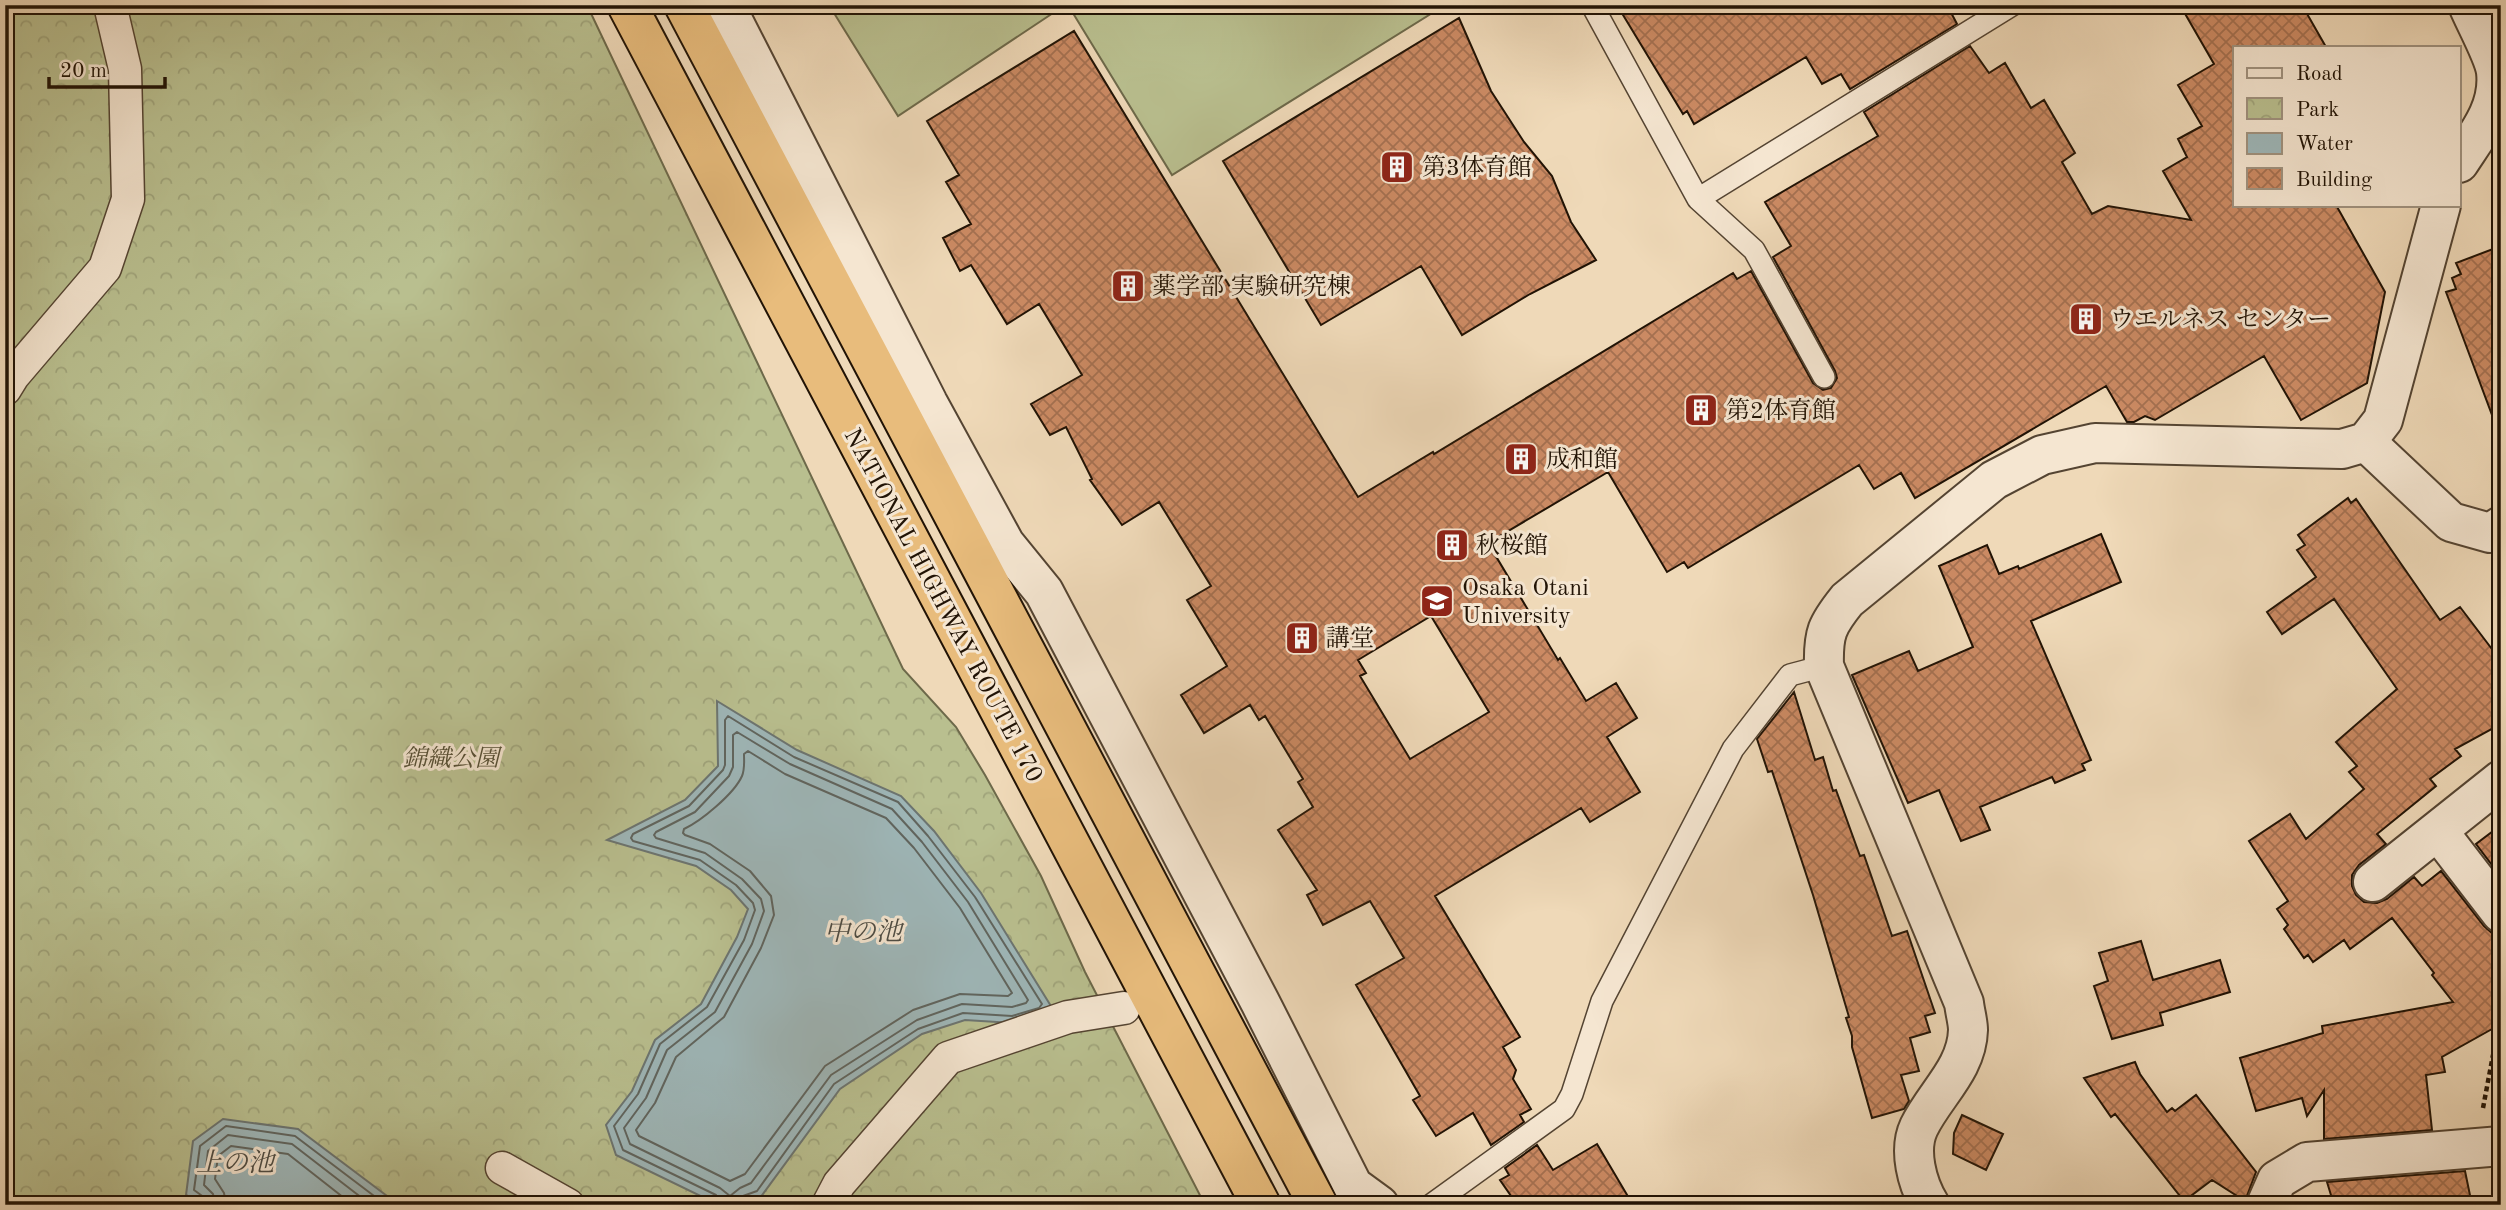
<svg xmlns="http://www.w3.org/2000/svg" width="2506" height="1210" font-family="'Old Standard TT','Noto Serif JP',serif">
<defs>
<pattern id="park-crowns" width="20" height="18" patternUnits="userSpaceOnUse" patternTransform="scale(1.75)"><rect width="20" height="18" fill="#b9bf8f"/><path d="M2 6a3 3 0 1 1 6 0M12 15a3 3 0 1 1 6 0" fill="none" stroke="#9fa37a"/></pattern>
<pattern id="building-cross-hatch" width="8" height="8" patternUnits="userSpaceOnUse" patternTransform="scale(1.75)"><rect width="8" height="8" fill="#cb8a63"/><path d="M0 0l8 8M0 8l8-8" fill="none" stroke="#a47050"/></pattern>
</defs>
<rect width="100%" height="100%" fill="#efd9b8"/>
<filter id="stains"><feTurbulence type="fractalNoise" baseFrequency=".00286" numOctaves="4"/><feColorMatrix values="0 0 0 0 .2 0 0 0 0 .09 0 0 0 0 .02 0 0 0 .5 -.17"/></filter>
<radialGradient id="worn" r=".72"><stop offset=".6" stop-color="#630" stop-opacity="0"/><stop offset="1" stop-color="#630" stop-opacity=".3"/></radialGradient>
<path fill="url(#park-crowns)" stroke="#6d694a" stroke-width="2" d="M5,5H587L903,669L956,727L985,775L1041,876L1085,972L1205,1205H5Z"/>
<path fill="#b9bf8f" stroke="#6d694a" stroke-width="2" d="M829,5H1056L1059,9L898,116Z
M1068,5H1445L1172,175Z"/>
<path fill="#9eb7b9" stroke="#6c7571" stroke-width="2" d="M717,701L797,750L901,796L934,831L981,893L1054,1011L1013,1023L965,1020L922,1034L840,1089L760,1198L736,1205H719L616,1155L606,1125L632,1091L655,1040L701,1004L737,937L748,909L731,890L696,866L607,840L685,800L718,766Z
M223,1119L298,1129L399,1205H205L186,1195L193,1141Z"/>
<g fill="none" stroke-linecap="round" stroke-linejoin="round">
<path stroke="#60655f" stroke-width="2" d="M737,732L790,764L892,809L922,842L968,902L1028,1000L1026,1003L1012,1007L962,1004L917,1020L831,1075L751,1183L740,1188L730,1196L720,1188L630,1144L624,1128L646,1098L667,1050L715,1012L752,944L764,911L761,899L742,879L705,853L656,838L654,835L656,832L695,812L729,776L733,767V735Z
M748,751L785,774L886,818L914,848L960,908L1012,993L1008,996L960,994L913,1010L825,1066L745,1174L730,1181L639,1136L636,1130L655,1103L676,1057L724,1017L761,948L774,915L771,896L750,871L710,844L685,835L683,833L684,829C701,821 734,794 742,776C745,769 744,761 744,754Z
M206,1205L205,1198L194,1190L200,1146L226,1126L295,1136L386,1205
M215,1205L213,1194L204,1185L208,1151L228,1135L292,1144L371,1205
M226,1205L224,1193L215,1179L218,1156L231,1146L288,1154L353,1205
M720,1205L716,1195L623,1150L614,1126L638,1094L660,1044L707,1007L744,940L755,910L753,903L736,885L700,860L633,841L631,838L633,834L689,806L723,770L725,765V720L728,716L794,757L898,802L928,836L975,897L1042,1004L1039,1008L1012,1016L963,1013L918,1029L834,1084L757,1191L743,1196L740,1205"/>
</g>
<path fill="url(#building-cross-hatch)" stroke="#211305" stroke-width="2" fill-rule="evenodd" d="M1617,5H1947L1957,24L1850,89L1841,74L1822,84L1806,57L1694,124L1687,111L1683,114Z
M2180,5H2302L2326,47H2235V205H2336L2385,292L2367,383L2301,420L2264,356L2155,420L2145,416L2134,422H2127L2106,386L1915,498L1901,473L1874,489L1859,465L1688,568L1684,562L1667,572L1608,472L1488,543L1558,660L1560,658L1586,701L1616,683L1637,718L1607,737L1640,792L1590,822L1581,808L1435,896L1520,1037L1503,1047L1516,1070L1513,1079L1531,1109L1520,1115L1524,1122L1491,1145L1473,1113L1436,1136L1413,1100L1420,1096L1356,985L1404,958L1370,901L1323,925L1307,895L1317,890L1278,830L1313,807L1298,782L1303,779L1265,716L1259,720L1250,705L1204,733L1181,695L1227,666L1187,600L1211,586L1159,502L1122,525L1090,480L1092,479L1066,427L1050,435L1031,404L1082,375L1039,304L1007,324L971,265L960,271L943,238L971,224L946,182L959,175L927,121L1074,31L1358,497L1433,452L1434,454L1733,273L1737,279L1751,271L1813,383L1823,390L1831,388L1837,378L1835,371L1773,257L1791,246L1765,202L1878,136L1864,112L1970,46L1989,73L2005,63L2031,108L2044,100L2075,153L2062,162L2092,214L2108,206L2191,220L2163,171L2187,157L2178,139L2202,126L2178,85L2214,64ZM1431,616L1489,712L1410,759L1360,676L1366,673L1358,660Z
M1459,18L1491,91L1524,142L1552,176L1571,222L1596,260L1530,294L1462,335L1421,266L1321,325L1223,161Z
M2501,246V430L2498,431L2446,292L2456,289L2452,278L2461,274L2456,263Z
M2348,498L2351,503L2356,499L2440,620L2460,607L2501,661V724L2455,749L2461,756L2430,779L2436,786L2377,834L2386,844L2359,865L2352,875V886L2356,895L2364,902L2377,903L2387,899L2414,877L2422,886L2441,871L2484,926L2492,933L2501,934V1024L2442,1057L2445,1072L2426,1075L2432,1130L2324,1139V1090L2307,1116L2302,1098L2256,1111L2240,1058L2323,1033L2322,1026L2453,1002L2432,975L2434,973L2392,918L2350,949L2344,940L2313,962L2308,955L2304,958L2284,929L2288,925L2277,909L2288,901L2249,841L2290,814L2306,839L2364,789L2349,772L2357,766L2336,742L2397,689L2334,599L2282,634L2267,612L2316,577L2297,550L2305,545L2298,535Z
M2101,534L2121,582L2031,621L2091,760L2082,764L2085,770L2055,783L2052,777L1980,807L1990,830L1961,841L1939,790L1908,803L1852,675L1909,651L1918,671L1973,647L1939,566L1987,545L1999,574L2018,566L2019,569Z
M1794,692L1815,760L1823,757L1833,791L1836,790L1860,856L1864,855L1892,936L1907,931L1935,1013L1925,1016L1930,1032L1910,1038L1919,1071L1901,1075L1909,1101L1904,1109L1872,1118L1852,1047V1036L1846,1018L1849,1017L1813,895L1772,771L1768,772L1757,739Z
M2501,825V877L2476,844Z
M2141,941L2153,980L2220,960L2230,992L2160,1013L2163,1025L2112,1039L2094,986L2108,981L2099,953Z
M2135,1062L2140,1074L2167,1112L2172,1108L2175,1111L2196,1095L2256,1172L2245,1201L2212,1180L2184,1201L2115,1114L2111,1117L2084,1078Z
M1962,1115L2003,1134L1986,1170L1953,1154L1954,1133Z
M1597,1144L1633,1205H1495L1511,1196L1500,1180L1509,1175L1505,1168L1537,1145L1553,1170Z
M2465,1171L2472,1205H2334L2327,1182Z"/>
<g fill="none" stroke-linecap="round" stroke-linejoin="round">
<g stroke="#544432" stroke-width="24">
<path id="service" d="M1592,5L1698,199L2012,5
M1698,199L1754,250L1824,377
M1431,1205L1564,1109L1572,1094L1602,1001L1733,749L1790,675L1824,666"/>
</g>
<g stroke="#544432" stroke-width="35">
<path id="pedestrian" d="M5,389L13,376L105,268L128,199L125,69L110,5
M502,1168L568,1205
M828,1205L839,1184L948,1058L1068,1017L1124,1008"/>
</g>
<g stroke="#544432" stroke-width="42">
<path id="minor" d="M725,5L928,403L1005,544L1044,592L1260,1002L1353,1186L1379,1205
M2366,442L2451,522L2490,533L2501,526
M2438,831L2501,913
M2373,882L2501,780
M2266,1205L2277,1180L2307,1162L2501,1146"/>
</g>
<g stroke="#544432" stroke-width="42">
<path id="tertiary" d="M2459,163C2477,135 2500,108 2496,72C2494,56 2475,22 2468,5
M1930,1205C1917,1184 1908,1150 1919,1127C1935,1094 1967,1069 1968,1030C1968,1022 1965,1012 1964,1003L1824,666C1823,633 1827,625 1847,600L1994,480L2042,455L2095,443L2342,449L2366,442L2383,420L2441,205"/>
</g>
<g stroke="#211305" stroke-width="42">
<path id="trunk" d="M627,5L1261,1205
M684,5L1318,1205"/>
</g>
<path stroke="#211305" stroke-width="4.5" stroke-dasharray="5 3.5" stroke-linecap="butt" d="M2483,1108L2493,1055L2501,1036"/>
<use href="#service" stroke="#f5e6d1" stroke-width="21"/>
<use href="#pedestrian" stroke="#f5e6d1" stroke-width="32"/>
<use href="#minor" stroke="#f5e6d1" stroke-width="38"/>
<use href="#tertiary" stroke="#f5e6d1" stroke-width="38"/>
<use href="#trunk" stroke="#e8bc7c" stroke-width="38"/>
</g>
<defs>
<g id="building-square" transform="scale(1.75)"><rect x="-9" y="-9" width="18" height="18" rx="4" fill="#8f2418" stroke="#f5e6d1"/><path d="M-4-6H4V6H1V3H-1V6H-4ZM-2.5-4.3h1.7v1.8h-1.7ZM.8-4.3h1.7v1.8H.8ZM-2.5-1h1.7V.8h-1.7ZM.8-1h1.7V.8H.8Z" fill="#fff"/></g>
<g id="university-square" transform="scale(1.75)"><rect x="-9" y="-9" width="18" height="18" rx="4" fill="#8f2418" stroke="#f5e6d1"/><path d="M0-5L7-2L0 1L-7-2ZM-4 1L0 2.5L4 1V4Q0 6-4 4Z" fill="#fff"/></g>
</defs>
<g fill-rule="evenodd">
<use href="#building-square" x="1397" y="167"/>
<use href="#building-square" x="1128" y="286"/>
<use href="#building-square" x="2086" y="319"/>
<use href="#building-square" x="1701" y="410"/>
<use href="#building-square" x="1521" y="459"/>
<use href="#building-square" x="1452" y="545"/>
<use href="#university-square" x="1437" y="601"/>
<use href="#building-square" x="1302" y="638"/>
</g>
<g text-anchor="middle" stroke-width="6" stroke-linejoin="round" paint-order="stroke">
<g font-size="24" fill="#211305" stroke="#f5e6d1" text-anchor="start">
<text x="1422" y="175">第3体育館</text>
<text x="1152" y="294">薬学部 実験研究棟</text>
<text x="2110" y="327">ウエルネス センター</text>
<text x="1726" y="418">第2体育館</text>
<text x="1546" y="467">成和館</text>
<text x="1476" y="553">秋桜館</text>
<text x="1462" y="595">Osaka Otani<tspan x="1462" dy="28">University</tspan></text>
<text x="1326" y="646">講堂</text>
</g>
<g font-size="24" fill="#211305" stroke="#f5e6d1">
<text transform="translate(944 605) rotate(62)" y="8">NATIONAL HIGHWAY ROUTE 170</text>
</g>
<g font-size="24" font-style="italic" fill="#564f35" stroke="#f5e6d1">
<text x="451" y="766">錦織公園</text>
</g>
<g font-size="26" font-style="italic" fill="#4d4c44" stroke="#f5e6d1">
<text x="863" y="940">中の池</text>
<text x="235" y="1171">上の池</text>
</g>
</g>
<rect width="2506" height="1210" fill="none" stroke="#efd9b8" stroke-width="28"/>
<rect x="7" y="7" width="2492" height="1196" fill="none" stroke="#211305" stroke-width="3.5"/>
<rect x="14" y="14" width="2478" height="1182" fill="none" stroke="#211305" stroke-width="2"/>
<rect x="2233" y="46" width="228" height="161" fill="#f5e6d1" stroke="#a0927f" stroke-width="2"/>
<rect x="2247" y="68" width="35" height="10" fill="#f5e6d1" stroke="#a0927f" stroke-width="2"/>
<text x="2296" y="80" font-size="21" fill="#211305">Road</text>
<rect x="2247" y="98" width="35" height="21" fill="url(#park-crowns)" stroke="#a0927f" stroke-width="2"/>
<text x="2296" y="116" font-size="21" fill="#211305">Park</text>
<rect x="2247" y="133" width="35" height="21" fill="#9eb7b9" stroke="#a0927f" stroke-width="2"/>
<text x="2296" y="150" font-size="21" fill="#211305">Water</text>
<rect x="2247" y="168" width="35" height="21" fill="url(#building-cross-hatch)" stroke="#a0927f" stroke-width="2"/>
<text x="2296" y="186" font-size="21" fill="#211305">Building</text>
<path d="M49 77v10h116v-10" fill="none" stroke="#211305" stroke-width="3.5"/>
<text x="60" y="77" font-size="21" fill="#211305" stroke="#f5e6d1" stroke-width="5" paint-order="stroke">20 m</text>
<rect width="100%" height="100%" filter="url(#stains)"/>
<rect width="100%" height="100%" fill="url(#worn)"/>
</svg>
